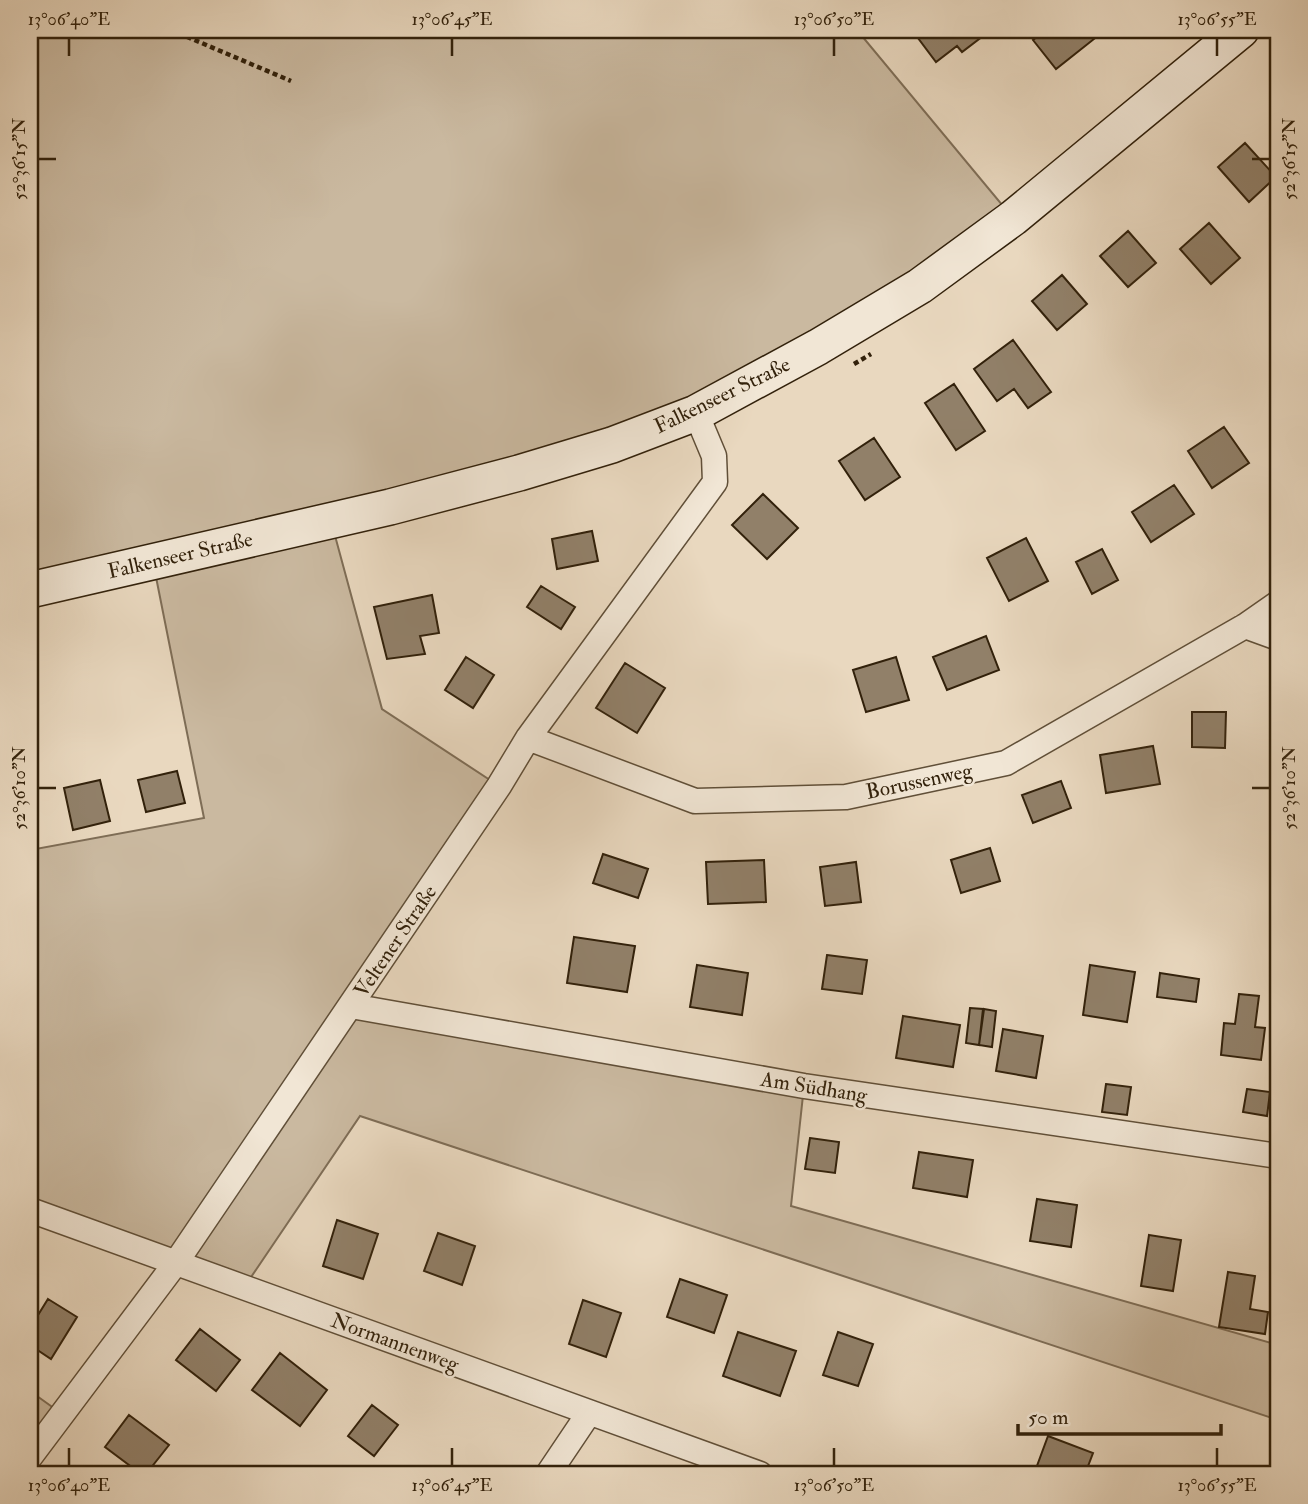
<svg xmlns="http://www.w3.org/2000/svg" width="1308" height="1504" font-family="'IM FELL Double Pica',serif">
<rect width="100%" height="100%" fill="#e9d8bf"/>
<filter id="stains"><feTurbulence type="fractalNoise" baseFrequency=".00286" numOctaves="4"/><feColorMatrix values="0 0 0 0 .2 0 0 0 0 .09 0 0 0 0 .02 0 0 0 .5 -.17"/></filter>
<radialGradient id="worn" r=".72"><stop offset=".6" stop-color="#630" stop-opacity="0"/><stop offset="1" stop-color="#630" stop-opacity=".3"/></radialGradient>
<path fill="#cab9a0" stroke="#7e6d56" stroke-width="2" d="M30,30H857L1013,218L696,413L331,521L382,709L499,786L352,1006L804,1086L791,1206L1278,1345V1420L360,1116L245,1286L30,1210V850L204,818L153,562L30,586Z
M30,1391L62,1414L30,1466Z"/>
<path fill="#918069" stroke="#32210b" stroke-width="2" d="M912,30H978L983,36L962,52L957,46L936,62Z
M1046,30H1094L1099,35L1056,69L1033,40Z
M1245,143L1276,177L1249,202L1218,167Z
M1209,223L1240,258L1211,284L1180,249Z
M1128,231L1156,263L1128,287L1100,256Z
M1062,275L1087,304L1057,330L1032,301Z
M1013,340L1051,392L1028,408L1014,389L997,401L974,369Z
M954,384L985,431L956,450L925,403Z
M1224,427L1249,463L1212,488L1188,451Z
M874,438L900,477L865,500L839,461Z
M1174,485L1194,514L1151,542L1132,512Z
M763,494L798,528L767,559L732,525Z
M592,531L598,561L557,569L552,539Z
M1026,538L1048,581L1009,601L987,558Z
M1102,549L1118,580L1092,594L1076,562Z
M541,586L575,607L561,629L527,607Z
M432,595L439,633L420,636L425,654L387,659L374,607Z
M986,636L999,670L947,690L933,657Z
M466,657L494,675L473,708L445,690Z
M896,657L909,700L866,712L853,670Z
M625,663L665,688L637,733L596,708Z
M1192,712H1226L1225,748L1192,747Z
M1153,746L1160,784L1106,793L1100,755Z
M177,771L185,803L146,812L138,780Z
M100,780L110,821L73,830L64,788Z
M1061,781L1071,808L1033,823L1022,795Z
M990,848L1000,881L961,893L951,860Z
M603,854L648,869L638,898L593,883Z
M764,860L766,902L708,904L706,862Z
M856,862L861,902L825,906L820,867Z
M1278,869V890L1273,889Z
M574,937L635,946L627,992L567,983Z
M827,955L867,960L862,994L822,989Z
M697,965L748,973L742,1015L690,1007Z
M1090,965L1135,972L1127,1022L1083,1015Z
M1160,973L1199,979L1196,1002L1157,997Z
M1239,994L1259,996L1255,1027L1265,1028L1261,1060L1221,1055L1224,1023L1235,1024Z
M970,1008L983,1009L979,1045L966,1043Z
M984,1009L996,1011L992,1047L979,1045Z
M903,1016L960,1025L953,1067L896,1058Z
M1003,1029L1043,1036L1036,1078L996,1071Z
M1106,1084L1131,1087L1127,1115L1102,1112Z
M1247,1089L1270,1092L1267,1116L1243,1112Z
M810,1138L839,1142L835,1173L805,1169Z
M919,1152L973,1160L967,1197L913,1188Z
M1037,1199L1077,1205L1071,1247L1030,1241Z
M337,1220L378,1234L363,1279L323,1266Z
M438,1233L475,1246L462,1285L424,1271Z
M1149,1235L1181,1240L1173,1291L1141,1286Z
M1228,1272L1255,1276L1250,1309L1268,1312L1265,1334L1219,1327Z
M680,1279L727,1295L714,1333L667,1317Z
M48,1299L77,1317L51,1359L30,1345V1328Z
M583,1300L621,1313L606,1357L569,1344Z
M200,1329L240,1360L216,1391L176,1360Z
M738,1332L796,1351L780,1396L723,1376Z
M838,1332L873,1344L858,1386L823,1375Z
M280,1353L327,1390L300,1426L252,1390Z
M372,1405L398,1425L374,1456L348,1436Z
M129,1415L169,1445L146,1474H141L105,1447Z
M1048,1436L1093,1453L1085,1474H1034Z"/>
<g fill="none" stroke-linecap="round" stroke-linejoin="round">
<g stroke="#604f38" stroke-width="27">
<path id="street" d="M1245,626L1278,638
M528,738L695,801L846,797L1006,763L1245,626L1278,603
M351,1006L804,1086L1278,1156
M30,1210L760,1474
M30,1457L175,1264L499,786L528,738L715,482L714,456L696,413
M548,1474L589,1413"/>
</g>
<g stroke="#32210b" stroke-width="38">
<path id="secondary" d="M30,590L390,507L519,473L612,445L696,413L818,347L920,286L1013,218L1241,30"/>
</g>
<path stroke="#32210b" stroke-width="4.5" stroke-dasharray="5 3.5" stroke-linecap="butt" d="M171,30L291,81
M854,364L871,354"/>
<use href="#street" stroke="#f1e6d5" stroke-width="24"/>
<use href="#secondary" stroke="#f1e6d5" stroke-width="35"/>
</g>
<path fill="none" stroke="#32210b" stroke-width="2.5" d="M69,38V56M452,38V56M834,38V56M1217,38V56M38,159H56M1252,159H1270M38,788H56M1252,788H1270M69,1448V1466M452,1448V1466M834,1448V1466M1217,1448V1466"/>
<g text-anchor="middle" stroke-width="5" stroke-linejoin="round" paint-order="stroke">
<g font-size="21" fill="#32210b" stroke="#f1e6d5">
<text transform="translate(722 395) rotate(-26)" y="7">Falkenseer Straße</text>
<text transform="translate(180 555) rotate(-13)" y="7">Falkenseer Straße</text>
<text transform="translate(919 781) rotate(-12)" y="7">Borussenweg</text>
<text transform="translate(395 941) rotate(-56)" y="7">Veltener Straße</text>
<text transform="translate(814 1087) rotate(9)" y="7">Am Südhang</text>
<text transform="translate(395 1342) rotate(20)" y="7">Normannenweg</text>
</g>
</g>
<rect width="1308" height="1504" fill="none" stroke="#e9d8bf" stroke-width="77"/>
<path d="M1018 1424v10h203v-10" fill="none" stroke="#32210b" stroke-width="3.5"/>
<text x="1028" y="1424" font-size="21" fill="#32210b" stroke="#f1e6d5" stroke-width="5" paint-order="stroke">50 m</text>
<rect x="38" y="38" width="1232" height="1428" fill="none" stroke="#32210b" stroke-width="2.5"/>
<g font-size="18" text-anchor="middle" fill="#32210b">
<text x="69" y="25">13°06'40"E</text>
<text x="452" y="25">13°06'45"E</text>
<text x="834" y="25">13°06'50"E</text>
<text x="1217" y="25">13°06'55"E</text>
<text transform="translate(19 159) rotate(-90)" y="6">52°36'15"N</text>
<text transform="translate(1289 159) rotate(-90)" y="6">52°36'15"N</text>
<text transform="translate(19 788) rotate(-90)" y="6">52°36'10"N</text>
<text transform="translate(1289 788) rotate(-90)" y="6">52°36'10"N</text>
<text x="69" y="1491">13°06'40"E</text>
<text x="452" y="1491">13°06'45"E</text>
<text x="834" y="1491">13°06'50"E</text>
<text x="1217" y="1491">13°06'55"E</text>
</g>
<rect width="100%" height="100%" filter="url(#stains)"/>
<rect width="100%" height="100%" fill="url(#worn)"/>
</svg>
